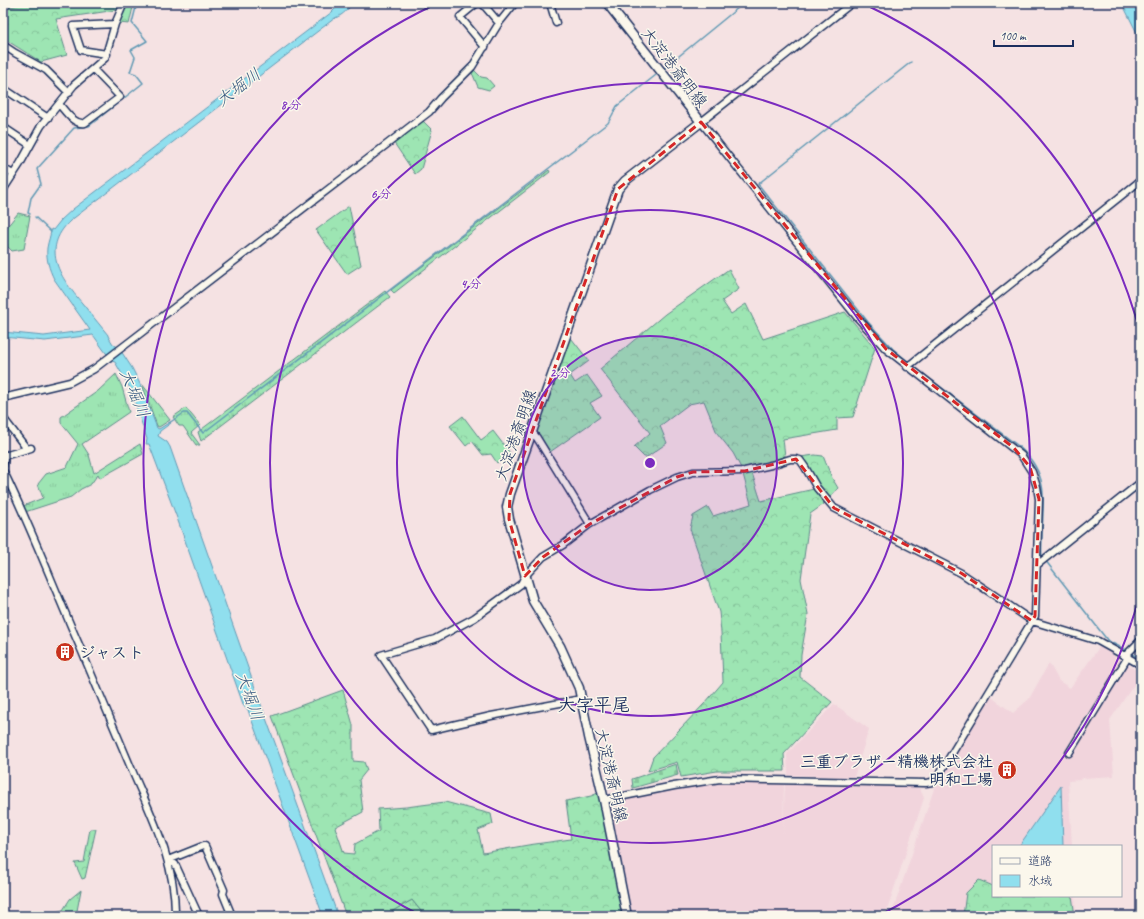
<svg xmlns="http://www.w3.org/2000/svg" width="1144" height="919" font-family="Caveat,'Klee One',sans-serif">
<defs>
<pattern id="grass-tufts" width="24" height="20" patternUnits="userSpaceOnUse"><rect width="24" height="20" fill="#9de5b3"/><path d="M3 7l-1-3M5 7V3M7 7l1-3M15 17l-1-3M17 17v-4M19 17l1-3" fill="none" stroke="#87c59c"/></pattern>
<pattern id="forest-crowns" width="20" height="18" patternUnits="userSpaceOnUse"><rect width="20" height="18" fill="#9de5b3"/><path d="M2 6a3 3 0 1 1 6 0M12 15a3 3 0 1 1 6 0" fill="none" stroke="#87c59c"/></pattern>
<pattern id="cemetery-stones" width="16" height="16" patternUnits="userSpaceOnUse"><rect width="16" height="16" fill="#9de5b3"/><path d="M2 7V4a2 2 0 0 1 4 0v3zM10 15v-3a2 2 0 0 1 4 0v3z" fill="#87c59c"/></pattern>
</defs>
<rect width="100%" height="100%" fill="#f5e2e3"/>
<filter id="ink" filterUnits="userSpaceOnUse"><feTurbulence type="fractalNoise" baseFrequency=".025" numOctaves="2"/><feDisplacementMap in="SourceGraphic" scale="8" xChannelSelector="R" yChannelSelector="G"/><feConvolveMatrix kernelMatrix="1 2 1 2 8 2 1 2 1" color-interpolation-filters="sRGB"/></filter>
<g filter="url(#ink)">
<path fill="#f1d4dc" d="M1100,646L1114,654V656L1134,669H1141V684L1133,686L1110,720L1114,776L1083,778L1080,780L1068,781L1072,846H993V896H1075L1076,916H1053L1052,911L1036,916H891L934,789L990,696L1013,713L1029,699L1049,663L1059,681L1070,688Z
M834,704L869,729L854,777L788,775L787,754Z
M731,781L784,783L783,833L785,784L913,787L920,789L924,798L885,916H632L609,806L612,802L706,783Z"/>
<path fill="url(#grass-tufts)" stroke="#5c8a88" d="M549,170L550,172L394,293L391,290Z
M18,213L30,216L24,249L12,251L6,245L3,232Z
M385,291L390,297L201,441L198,432Z
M116,374L122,387L129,412L82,444L89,455L94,473L140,444L143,454L100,478L98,474L91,484L81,489L71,497L25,512L23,506L43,498L38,484L46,474L67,467L78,444L61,423V417L98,391Z
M142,384L170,420L159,427L157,426Z
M186,408L200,425L191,433L200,445H196L183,426H179L173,417Z
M412,900L425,916H387L389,913Z"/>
<path fill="url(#forest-crowns)" stroke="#5c8a88" d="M25,3H134L129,24L119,23L123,9L56,19L67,55L41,62L3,38V9Z
M423,121L432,130L421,169L415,174L394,143Z
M349,206L361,265L347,274L316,230Z
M729,269L739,289L722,301L731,314L746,304L763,339L845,312L875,348L853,417L837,418V430L783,439L785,456L769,462L741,468L733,453L717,433L704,401L689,404L660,426L667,443L647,457H644L634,447L650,433L600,369L665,314Z
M568,334L589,361L570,375L575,383L587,375L602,396L590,403L600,417L550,452L535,430Z
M463,416L481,440L493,431L510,453L497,463L491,454L483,455L472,441L466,446L450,426Z
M815,455L823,456L832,478L838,488L830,497L824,494L820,498L824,504L810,514L801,579L808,614L801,655L800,677L832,702L784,754L785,771H717L681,777L677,762L648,771L653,757L705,703L723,682L721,632L719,612L690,529L693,516L708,507L713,516L751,504L743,474L752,473L761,501L814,489L817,485L808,465L800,457Z
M343,690L353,725V761L364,762L367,770L359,780L363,812L335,827L344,853L354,854L355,844L379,831L378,809L406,807L445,802L491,814L493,824L478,830L483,853L528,845L571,839L566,801L591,796L598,793L624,916H425L412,900L389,913L387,916H346L272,716Z
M90,829H96L85,878L82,879L75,863L84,862Z
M979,880L993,886V896H1072L1075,916H1053L1052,911L1036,916H963L966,893Z
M81,890L76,916H40L63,910L70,899Z"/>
<path fill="url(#cemetery-stones)" stroke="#5c8a88" d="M676,764L678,775L633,788L632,779Z"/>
<path fill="#9de5b3" stroke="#5c8a88" d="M474,70L481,77L487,78L494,86L489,90L478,87L473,75L472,74Z"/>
<path fill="#90dfee" stroke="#6199b4" d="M341,3H354C348,8 344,15 335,18L70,221C40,250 61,278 82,303C91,314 99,324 108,335V336L113,344L119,348L132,368L140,384L157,428L159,429L170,422L171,423L160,431L158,436L167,442L170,447L259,699L338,916H323L248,710L243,704L177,518L149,444H146L147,439L130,388L115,362L111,361L112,359C106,355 98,341 93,335L45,341L3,337V332L44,336L90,330L54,279C49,269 46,259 47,248C48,241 51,235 51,229L53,230L61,220L73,209L332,12Z
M1122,3H1140L1141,5V41Z
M1061,786L1063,846H1019Z"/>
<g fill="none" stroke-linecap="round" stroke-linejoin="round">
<path stroke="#6199b4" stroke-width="1.5" d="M663,69L744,3
M30,214L28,213L31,198L41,184L37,169L74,128L89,126L143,83L136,74L130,72L135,57L131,50L147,41L132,23L137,3
M35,217L51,232
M909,362L893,349L868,322L758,184L911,62
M912,365L1017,445C1050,473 1043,497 1042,536C1042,543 1041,551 1042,557
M169,423L184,413H187L203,433L608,123L617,106L656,75
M1045,560L1108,641L1128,651
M1131,653L1141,659"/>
<g stroke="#1b2f5e" stroke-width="9">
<path id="minor" d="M477,3L460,17L485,47
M482,3L499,23
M550,3L556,23
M3,45L15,53L46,70L69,93
M107,54L81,50L73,26L115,24
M3,88L48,118
M59,104C66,112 74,125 85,123L120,97L93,69
M3,127L30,145
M3,168L13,174
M3,190L20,164L41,126L74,85L105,58L115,24L124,3
M907,367L1141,180
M3,398L70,382L94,369L429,112L441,98L472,67L499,23L515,3
M3,419H4L27,449
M532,432L537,438L590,524
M4,456L31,448
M3,467L4,460L3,453
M3,470C31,527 54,588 80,647C98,690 116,732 134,775C154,821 176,865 175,916
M1037,565L1141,482
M1125,656L1141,640
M581,699L491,716L431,730L381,655L435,639L474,618L521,584L525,576L543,557L563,545L590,524L650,490L677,477L693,472L745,471L771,465L790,459H796L800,460L805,467L817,488L834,508L961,573L991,593L1032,621L1098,641L1141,665
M1069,753L1128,657
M604,800L674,786L720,779L926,783L932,782L937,778L1035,616L1039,499L1037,487L1032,472L1021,455L886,349L856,316L701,122L852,3
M168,860L203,846H205L224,890L223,894L232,916
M168,860L175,864L177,868L199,916"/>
</g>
<g stroke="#1b2f5e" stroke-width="11">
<path id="major" d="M607,3L701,122L625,181L618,189L510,494L507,507L509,519L533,601L560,646L579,688L589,737L604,800L627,916"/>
</g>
<use href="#minor" stroke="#fbf7ec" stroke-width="6"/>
<use href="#major" stroke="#fbf7ec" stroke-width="8"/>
</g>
</g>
<path fill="none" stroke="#d62828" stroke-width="3" stroke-dasharray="8 5" stroke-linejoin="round" d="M701,122L886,349L1014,448L1030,467L1039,499L1035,616L1032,621L961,573L834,508L796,459L745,471L693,472L677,477L590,524L543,557L525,576L509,519L510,494L618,189Z"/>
<circle cx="650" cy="463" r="127" fill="#7b2cbf" fill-opacity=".12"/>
<g fill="none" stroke="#7b2cbf" stroke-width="2">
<circle cx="650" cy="463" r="127"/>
<circle cx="650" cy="463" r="253"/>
<circle cx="650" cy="463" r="380"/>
<path d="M1141 590A507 507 0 0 1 880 915M420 915A507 507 0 0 1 436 4M864 4A507 507 0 0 1 1141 336"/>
</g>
<defs>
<g id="building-disc" transform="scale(1)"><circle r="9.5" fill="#c8321e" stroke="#fbf7ec"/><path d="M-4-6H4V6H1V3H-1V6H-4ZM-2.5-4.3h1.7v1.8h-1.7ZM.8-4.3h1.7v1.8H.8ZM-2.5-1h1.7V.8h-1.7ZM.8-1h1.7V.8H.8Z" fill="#fff"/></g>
</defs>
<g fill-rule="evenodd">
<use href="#building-disc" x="65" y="652"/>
<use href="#building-disc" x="1007" y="770"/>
</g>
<g text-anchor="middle" stroke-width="3" stroke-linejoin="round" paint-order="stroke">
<g font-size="16" fill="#1b2f5e" stroke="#fbf7ec">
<text transform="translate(675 67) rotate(52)" y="6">大淀港斎明線</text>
<text transform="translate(515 435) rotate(-71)" y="6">大淀港斎明線</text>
<text transform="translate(612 775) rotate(77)" y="6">大淀港斎明線</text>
</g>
<g font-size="16" font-weight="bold" fill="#1b2f5e" stroke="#fbf7ec" text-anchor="start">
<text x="79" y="658">ジャスト</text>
<text x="993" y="767" text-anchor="end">三重ブラザー精機株式会社<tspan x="993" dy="18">明和工場</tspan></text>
</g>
<g font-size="17" font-style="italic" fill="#385b82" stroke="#fbf7ec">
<text transform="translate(238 87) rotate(-37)" y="6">大堀川</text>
<text transform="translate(135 393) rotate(67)" y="6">大堀川</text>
<text transform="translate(250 696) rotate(70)" y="6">大堀川</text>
</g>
<g font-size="18" font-weight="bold" fill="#1b2f5e" stroke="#fbf7ec">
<text x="594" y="711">大字平尾</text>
</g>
</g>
<circle cx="650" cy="463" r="6" fill="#7b2cbf" stroke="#fbf7ec" stroke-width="2"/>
<g font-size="12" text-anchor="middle" font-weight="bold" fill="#7b2cbf" stroke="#fbf7ec" stroke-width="3" stroke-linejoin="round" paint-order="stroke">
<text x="291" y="109">8 分</text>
<text x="381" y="198">6 分</text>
<text x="471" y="288">4 分</text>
<text x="560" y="377">2 分</text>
</g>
<rect width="1144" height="919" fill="none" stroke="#fbf7ec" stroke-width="16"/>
<rect x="8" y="8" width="1128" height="903" fill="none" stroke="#1b2f5e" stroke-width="1.5" filter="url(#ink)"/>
<rect x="992" y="845" width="130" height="52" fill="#fbf7ec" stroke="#a1a7b3"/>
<rect x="1000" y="858" width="20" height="6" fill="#fbf7ec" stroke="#a1a7b3"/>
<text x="1028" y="865" font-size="12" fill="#1b2f5e">道路</text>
<rect x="1000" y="875" width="20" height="12" fill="#90dfee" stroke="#a1a7b3"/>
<text x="1028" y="885" font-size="12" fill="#1b2f5e">水域</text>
<path d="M994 40v6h79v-6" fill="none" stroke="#1b2f5e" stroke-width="2"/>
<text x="1000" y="40" font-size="12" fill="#1b2f5e" stroke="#fbf7ec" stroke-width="3" paint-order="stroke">100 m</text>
</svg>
